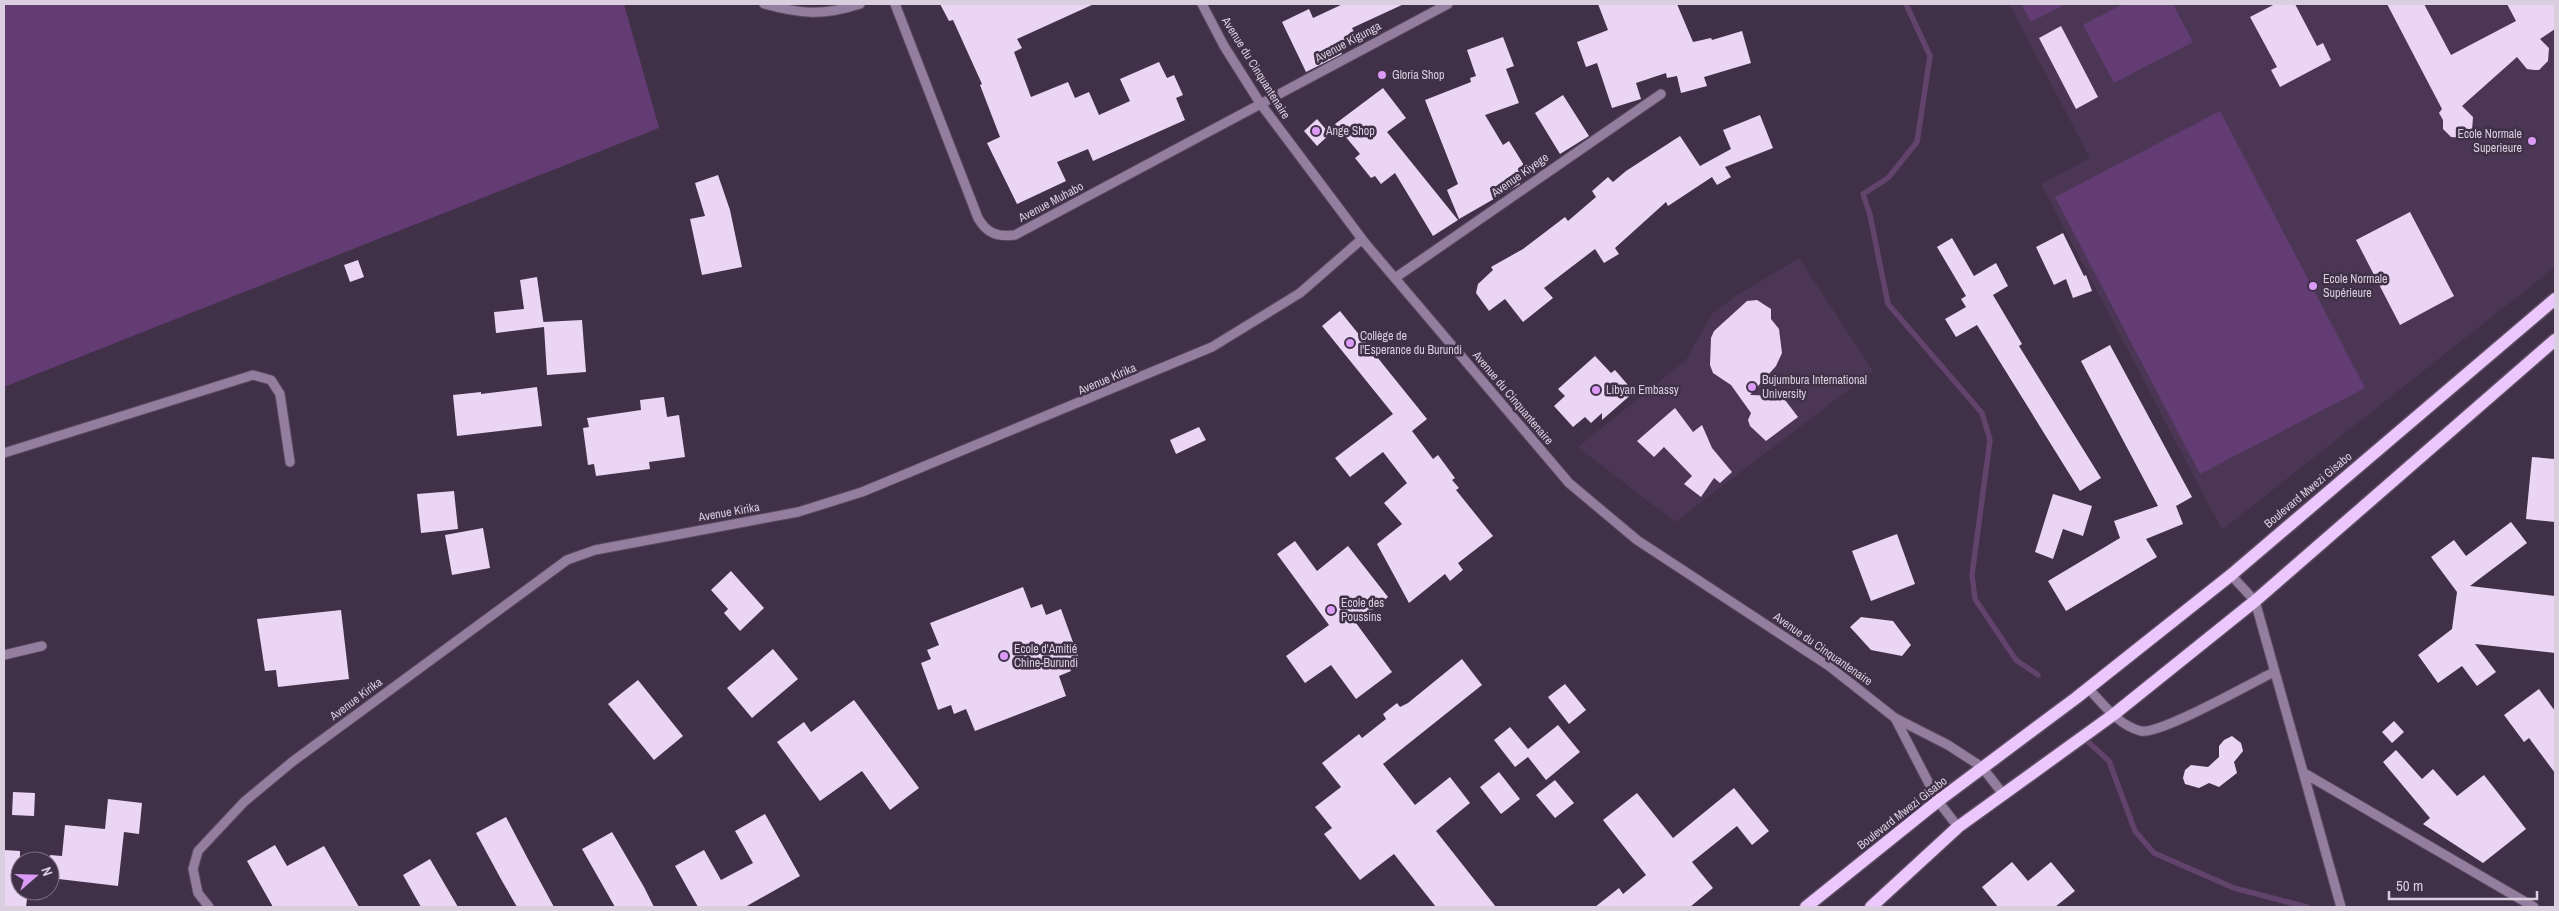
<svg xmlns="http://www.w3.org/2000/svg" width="2559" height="911" font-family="'Archivo Narrow',sans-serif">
<rect width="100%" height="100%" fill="#403048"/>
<path fill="#4b3755" d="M2009,4H2555V267L2222,530L2041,184L2090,158Z
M1799,258L1873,371L1675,522L1578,447L1686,360L1712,314L1737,295Z"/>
<path fill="#623c73" d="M4,4H624L659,128L4,387Z
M2021,4H2066L2031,22Z
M2123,4H2173L2193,42L2114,83L2083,25Z
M2220,111L2365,388L2200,474L2055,197Z"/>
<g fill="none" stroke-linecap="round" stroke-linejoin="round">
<path stroke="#61436c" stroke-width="5.5" d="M1906,4L1930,56L1917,142L1888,178L1863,194L1870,215L1888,304L1982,413L1990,440L1972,575L1975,599L2016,660L2038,675
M2086,740L2109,761L2135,831L2154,853L2234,888L2307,907"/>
</g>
<path fill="#ead6f4" d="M940,4H1094L1017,39L1022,48L1014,52L1031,97L1068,82L1075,98L1089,92L1099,115L1130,101L1120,79L1159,62L1167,78L1174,75L1183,95L1176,98L1185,120L1093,161L1088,149L1057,162L1066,181L1017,204L987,143L1000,137L980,85L982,84L953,20L949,21Z
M1343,4H1404L1352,28L1358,40L1340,49L1342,54L1306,72L1282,22L1309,9L1313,18Z
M1598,4H1677L1693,42L1711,38L1712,40L1742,31L1751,63L1704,77L1707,86L1681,93L1677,76L1667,78L1666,73L1636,83L1641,99L1612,108L1597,63L1586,67L1577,42L1608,30Z
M2275,4H2295L2317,46L2323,43L2331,60L2280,87L2271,70L2277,67L2250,17Z
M2387,4H2424L2451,55L2516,21L2507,4H2555V29L2540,39L2549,48L2548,61L2539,70H2534L2527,69L2517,57L2462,106L2473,117L2472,130L2463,138L2451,137L2443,129V120L2439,113L2442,109Z
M2061,26L2098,97L2076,109L2039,38Z
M1503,37L1514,66L1506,69L1519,103L1485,115L1503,145L1509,141L1527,170L1516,177L1520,184L1459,219L1447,190L1458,184L1425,100L1471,82L1470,78L1476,76L1467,50Z
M1383,88L1406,118L1387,132L1458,220L1433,236L1395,173L1381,184L1375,176L1371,178L1355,158L1360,154L1335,124Z
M1563,95L1589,136L1560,154L1535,113Z
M1760,115L1773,148L1725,167L1731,177L1717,185L1712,177L1668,206L1666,202L1615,248L1619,254L1604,263L1595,249L1544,288L1553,298L1523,322L1505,299L1489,311L1476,293L1478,284L1493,270L1491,267L1523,249L1565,217L1568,221L1596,197L1592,191L1608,177L1613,182L1626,171L1680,136L1700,166L1731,149L1723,130Z
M1317,119L1330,134L1317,146L1304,131Z
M718,175L730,210L742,267L702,275L690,219L705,216L695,183Z
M2410,212L2454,296L2400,325L2356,240Z
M2063,233L2084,276L2086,275L2092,291L2073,298L2066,279L2054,285L2036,247Z
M1952,238L1974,276L1996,263L2008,286L1993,295L2022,344L2019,346L2101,478L2080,491L1977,325L1956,337L1945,319L1966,307L1961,299L1966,296L1937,247Z
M358,260L364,277L350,282L344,265Z
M537,277L544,326L543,322L582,320L586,372L547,375L544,327L496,333L494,312L524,309L520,280Z
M1757,300L1771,309V319L1779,329L1782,353L1776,366L1750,395L1782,396L1798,417L1766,441L1750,426L1748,420L1751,413L1731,385L1713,373L1710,365L1711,338L1714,331L1747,301Z
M1340,311L1427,419L1412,431L1433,459L1438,455L1455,478L1452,480L1459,488L1456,490L1493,536L1458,563L1463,570L1450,581L1445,574L1409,603L1377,544L1402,524L1384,503L1407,483L1383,452L1350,477L1335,458L1393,414L1322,326Z
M2110,345L2192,497L2176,506L2183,524L2146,539L2157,557L2066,611L2048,581L2120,538L2114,521L2158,506L2081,361Z
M1595,356L1611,373L1615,370L1634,392L1602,420V413L1591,423L1585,417L1573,427L1554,406L1565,396L1558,389Z
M537,387L542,426L457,436L453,395L481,392V394Z
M664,397L667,417L679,415L685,457L649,462L650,469L596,476L594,464L588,465L583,428L589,427L587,418L641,410L640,400Z
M1675,408L1693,432L1702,425L1712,448L1732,472L1720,483L1714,478L1701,497L1684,484L1692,476L1664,447L1654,457L1637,441Z
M1199,427L1206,440L1176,454L1170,440Z
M2532,457L2555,459V522L2526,519Z
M454,491L458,529L421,533L417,494Z
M2053,494L2092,506L2083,536L2063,529L2053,559L2035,552Z
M2511,522L2527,543L2470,586L2555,596V653L2475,644L2496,672L2477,686L2462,666L2438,683L2418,655L2452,629L2457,592L2431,557L2454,540L2466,556Z
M483,528L490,568L452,575L445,535Z
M1897,534L1915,584L1871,601L1852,551Z
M1295,541L1317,571L1348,546L1388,597L1356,623L1392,672L1356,699L1331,665L1305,683L1286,656L1329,625L1277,554Z
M731,571L764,608L740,631L724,613L728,609L711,590Z
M1023,587L1031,608L1042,604L1046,615L1061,609L1078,656L1067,660L1071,671L1059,676L1066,696L975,731L966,709L954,714L951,705L938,710L921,663L931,659L927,650L939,645L930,623Z
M341,610L349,679L278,687L276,670L265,671L257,619Z
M1861,617L1893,621L1911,645L1902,656L1871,650L1850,627Z
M773,649L798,679L752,718L727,688Z
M1462,659L1482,685L1383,764L1415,805L1450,777L1470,803L1436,831L1496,907H1436L1394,854L1360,880L1324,834L1332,828L1315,807L1341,787L1322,763L1359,734L1362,738L1386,719L1383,714L1397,703L1400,707L1408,703Z
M638,680L683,736L654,760L608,704Z
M1565,684L1586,710L1569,724L1548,697Z
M2539,689L2555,711V773L2529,738L2524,742L2504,715Z
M854,700L919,788L890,810L862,771L820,801L777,742L804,722L811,732Z
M2394,721L2404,732L2392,743L2382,732Z
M1558,725L1580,752L1546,780L1528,757L1515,767L1494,740L1510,727L1528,749Z
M2232,736L2241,743L2243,751L2234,762L2237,773L2219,787L2209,783L2199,788L2185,784L2183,778L2185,770L2191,765L2208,767L2219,757V746L2224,740Z
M2396,750L2422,779L2433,769L2457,796L2484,775L2526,829L2483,863L2423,824L2430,818L2383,762Z
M1499,772L1520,799L1501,814L1480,787Z
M1555,780L1574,803L1555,818L1536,795Z
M1734,788L1769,831L1752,845L1737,826L1692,862L1713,888L1690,907H1595L1619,888L1623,894L1646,875L1603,820L1637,793L1673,838Z
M13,792L35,793L34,816L12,815Z
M108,799L142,803L139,834L124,832L118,886L50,878V855L62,856L65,825L105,829Z
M765,814L800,876L745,907H698L675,866L704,850L721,880L753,863L735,831Z
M506,817L529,861L554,907H517L502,881L476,833Z
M612,832L644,887L654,907H615L582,849Z
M275,845L287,866L324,846L359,907H273L247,861Z
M4,850L20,851V891H28L26,907H4Z
M430,859L458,907H421L403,875Z
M2012,862L2028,881L2051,862L2075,891L2055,907H1998L1982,887Z"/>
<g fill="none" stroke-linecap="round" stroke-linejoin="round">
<g stroke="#5c4d63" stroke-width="11">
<path id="minor" d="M764,4C801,14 823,16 860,4
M895,4L978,218C987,234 998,237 1015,235L1448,4
M1202,4L1224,46L1260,103L1365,243L1569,483L1637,540L1829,666L1895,718L1948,745L1982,767L2003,794
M1395,278L1661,94
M4,453L253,375L271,380L280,394L290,462
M2231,575L2255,601L2341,907
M4,655L42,646
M2088,688C2103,704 2119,726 2141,731C2160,735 2251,683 2274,672
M1895,718L1938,801L1958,827
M2304,773L2534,907
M209,907L198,893L193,869L198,851L244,802L292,762L567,560L595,550L798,512L862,492L1212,347L1300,293L1362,239"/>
</g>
<g stroke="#5c4d63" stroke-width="15">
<path id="major" d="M1806,907L1938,801L2076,698L2231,575L2555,299
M1871,907L1958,827L2113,715L2255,601L2555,340"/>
</g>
<use href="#minor" stroke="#947e9f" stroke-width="9"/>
<use href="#major" stroke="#ecc7fd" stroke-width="12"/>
</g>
<g fill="#da9af6" stroke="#403048" stroke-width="2">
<circle cx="1382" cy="75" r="5"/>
<circle cx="1316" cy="131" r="5"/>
<circle cx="2532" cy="141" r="5"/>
<circle cx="2313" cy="286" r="5"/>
<circle cx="1350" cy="343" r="5"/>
<circle cx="1752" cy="387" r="5"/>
<circle cx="1596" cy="390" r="5"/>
<circle cx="1331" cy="610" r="5"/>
<circle cx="1004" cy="656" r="5"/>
</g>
<g text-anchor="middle" stroke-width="5" stroke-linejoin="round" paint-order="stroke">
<g font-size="12" fill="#d9cfde" stroke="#403048">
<text transform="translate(1348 42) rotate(-28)" y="4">Avenue Kigunga</text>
<text transform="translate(1256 68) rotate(58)" y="4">Avenue du Cinquantenaire</text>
<text transform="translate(1520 175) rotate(-35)" y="4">Avenue Kiyege</text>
<text transform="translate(1051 202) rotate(-28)" y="4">Avenue Muhabo</text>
<text transform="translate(1107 379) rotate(-23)" y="4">Avenue Kirika</text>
<text transform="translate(1513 398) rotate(50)" y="4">Avenue du Cinquantenaire</text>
<text transform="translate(2308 490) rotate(-40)" y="4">Boulevard Mwezi Gisabo</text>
<text transform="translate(729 512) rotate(-10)" y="4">Avenue Kirika</text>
<text transform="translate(1823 649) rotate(35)" y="4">Avenue du Cinquantenaire</text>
<text transform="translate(356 699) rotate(-37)" y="4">Avenue Kirika</text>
<text transform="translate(1902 813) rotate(-38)" y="4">Boulevard Mwezi Gisabo</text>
</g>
<g font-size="12" fill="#d9cfde" stroke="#403048" text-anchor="start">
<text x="1392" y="79">Gloria Shop</text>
<text x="1326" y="135">Ange Shop</text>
<text x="2522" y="138" text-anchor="end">Ecole Normale<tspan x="2522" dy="14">Superieure</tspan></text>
<text x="2323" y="283">Ecole Normale<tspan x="2323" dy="14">Supérieure</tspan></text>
<text x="1360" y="340">Collège de<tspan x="1360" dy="14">l'Esperance du Burundi</tspan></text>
<text x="1762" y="384">Bujumbura International<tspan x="1762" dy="14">University</tspan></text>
<text x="1606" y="394">Libyan Embassy</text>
<text x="1341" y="607">Ecole des<tspan x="1341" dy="14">Poussins</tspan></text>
<text x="1014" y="653">Ecole d'Amitié<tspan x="1014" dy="14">Chine-Burundi</tspan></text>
</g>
</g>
<rect width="2559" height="911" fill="none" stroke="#d9cfde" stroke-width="10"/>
<g transform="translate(35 876) rotate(70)"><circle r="24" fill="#403048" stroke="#7d7084"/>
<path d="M0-4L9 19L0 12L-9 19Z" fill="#da9af6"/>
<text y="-8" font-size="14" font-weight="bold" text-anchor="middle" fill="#d9cfde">N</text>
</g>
<path d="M2389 891v8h148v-8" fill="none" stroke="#d9cfde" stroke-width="2.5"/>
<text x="2396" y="891" font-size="15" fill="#d9cfde" stroke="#403048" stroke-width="4" paint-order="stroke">50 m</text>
</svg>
